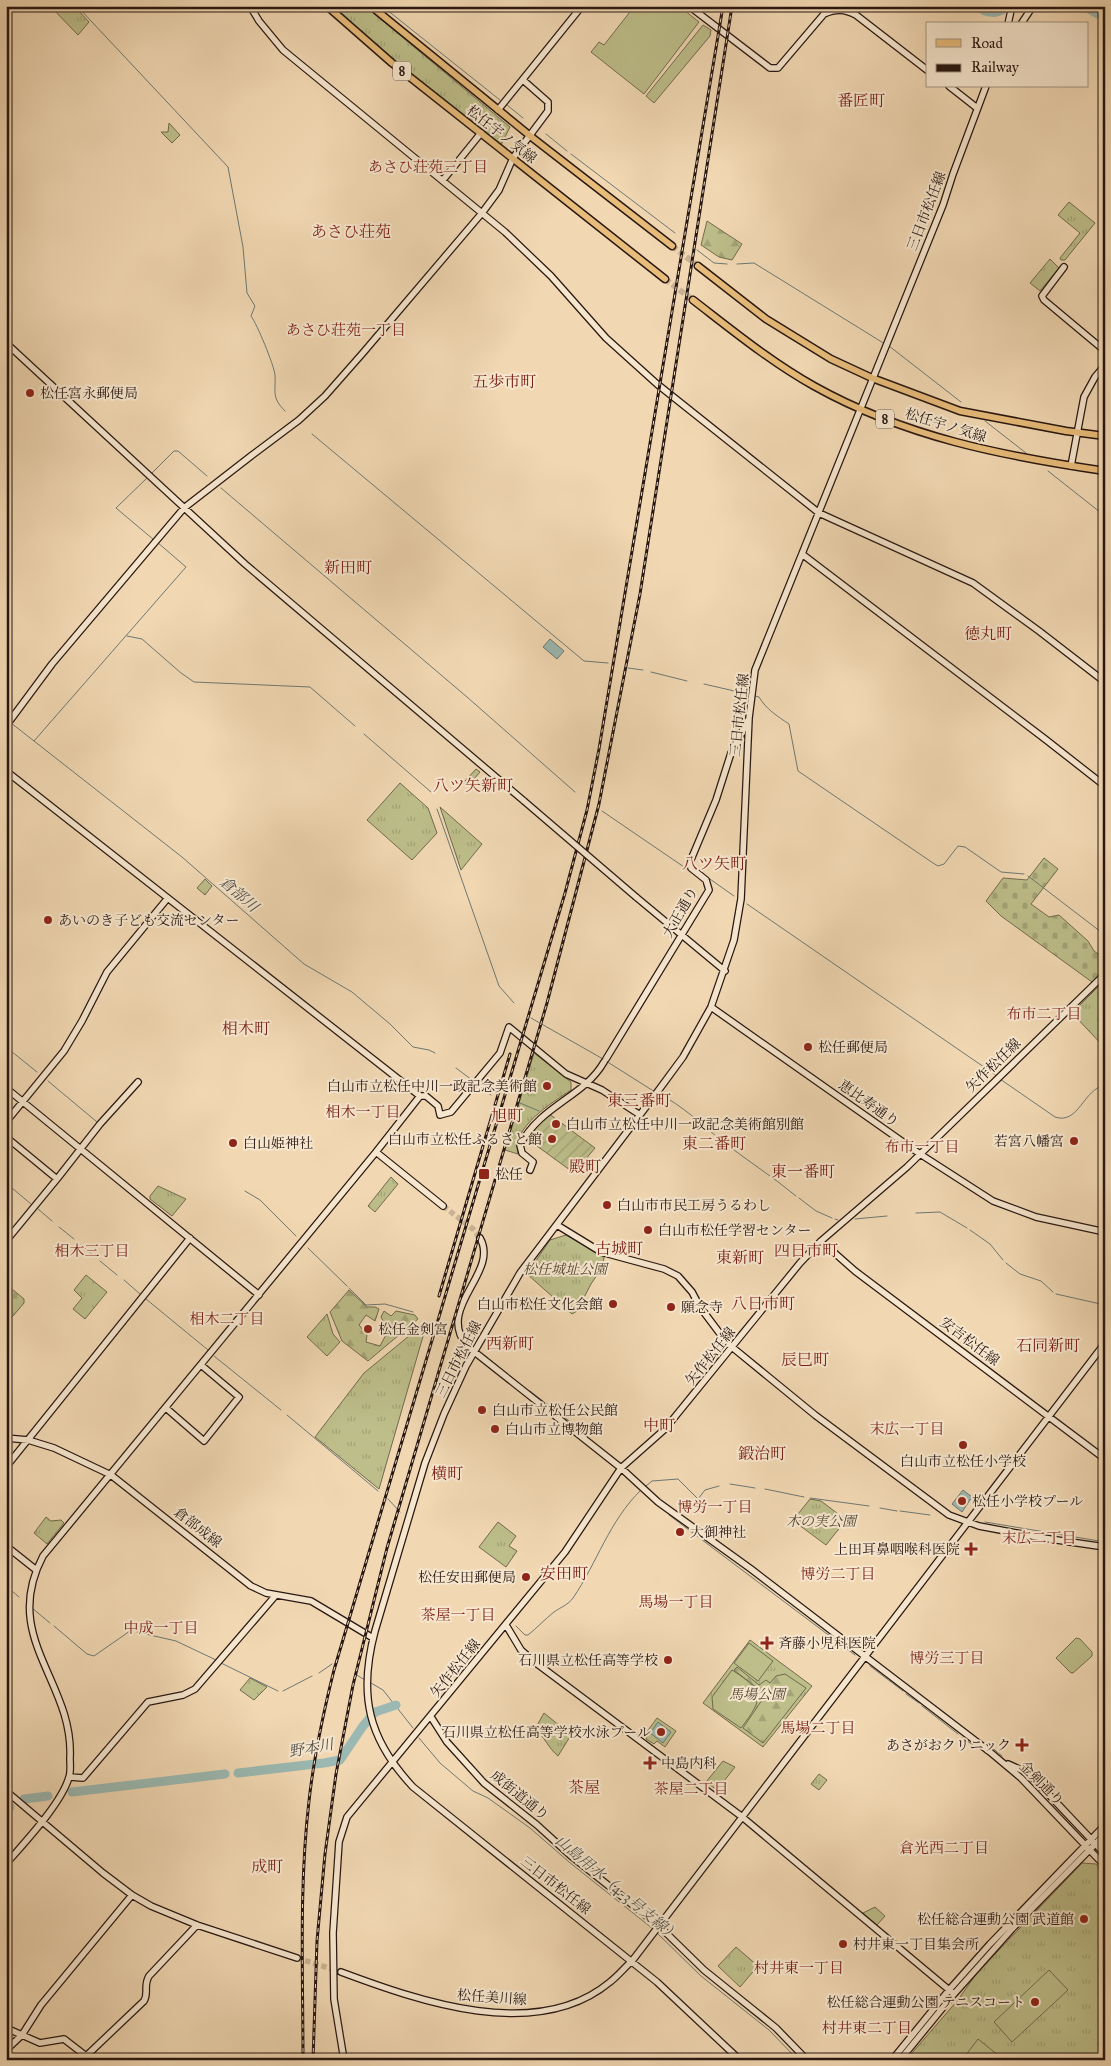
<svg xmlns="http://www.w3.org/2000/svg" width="1111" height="2066" font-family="'IM FELL Great Primer','Noto Serif JP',serif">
<defs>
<pattern id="grass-tufts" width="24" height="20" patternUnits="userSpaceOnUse" patternTransform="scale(1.25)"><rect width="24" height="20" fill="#bdbe8a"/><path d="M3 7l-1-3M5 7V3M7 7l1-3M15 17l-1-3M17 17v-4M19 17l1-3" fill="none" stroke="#a2a376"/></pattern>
<pattern id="forest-firs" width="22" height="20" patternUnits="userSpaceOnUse" patternTransform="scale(1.25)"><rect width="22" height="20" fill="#bdbe8a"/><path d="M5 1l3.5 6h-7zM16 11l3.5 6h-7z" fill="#a2a376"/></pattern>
<pattern id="cemetery-stones" width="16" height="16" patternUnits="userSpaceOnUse" patternTransform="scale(1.25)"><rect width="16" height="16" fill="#bdbe8a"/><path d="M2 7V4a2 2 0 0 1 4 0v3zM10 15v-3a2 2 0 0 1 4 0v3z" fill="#a2a376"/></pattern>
<pattern id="garden-furrows" width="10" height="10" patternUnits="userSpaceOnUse" patternTransform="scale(1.25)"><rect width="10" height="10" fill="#bdbe8a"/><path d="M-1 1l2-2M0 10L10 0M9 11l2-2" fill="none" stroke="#a2a376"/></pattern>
</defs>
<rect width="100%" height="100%" fill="#f1d8b3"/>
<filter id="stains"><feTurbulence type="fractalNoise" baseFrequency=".004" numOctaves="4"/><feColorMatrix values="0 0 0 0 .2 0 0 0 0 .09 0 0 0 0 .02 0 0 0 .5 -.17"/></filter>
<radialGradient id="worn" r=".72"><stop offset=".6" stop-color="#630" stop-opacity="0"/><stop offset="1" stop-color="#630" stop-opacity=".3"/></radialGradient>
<path fill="url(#grass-tufts)" stroke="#726a4e" d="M50,6L75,7L89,22L78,35Z
M332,6H365L510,127L501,145L413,76Z
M169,123L180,135L172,143L161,132H168Z
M1069,202L1095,223L1065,260H1061L1060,258L1080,233L1058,215Z
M1050,259L1059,268L1040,291L1030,283Z
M476,769L480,772L467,787L463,783Z
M400,783L428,808L437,833L412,860L367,820Z
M440,807L482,844L461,870Z
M205,879L212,886L205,895L197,888Z
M1105,980V1048L1072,1013Z
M534,1053L571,1082V1090C552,1103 511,1127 518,1154L505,1150Z
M391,1177L398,1184L375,1212L368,1206Z
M158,1186L186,1199L172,1216L150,1199V1196Z
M566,1235L604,1257L603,1266L591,1284L577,1311L572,1314L527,1274L550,1240Z
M86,1275L107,1292L85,1319L73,1309L82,1298L74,1290Z
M327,1314L333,1334L340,1342L327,1356L307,1337Z
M426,1326L379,1489L315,1437L364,1373L415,1331Z
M810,1499L821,1501L846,1520L826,1545L795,1522L794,1519Z
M46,1517L51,1521L61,1520L64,1523L47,1544L34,1533Z
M498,1522L516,1536L509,1546L517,1551L506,1567L479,1547Z
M750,1640L812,1686L763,1747L703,1703Z
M250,1678L267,1687L254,1700L240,1690Z
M544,1713L571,1735L558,1756C548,1748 545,1737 535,1729Z
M819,1774L827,1780L819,1790L811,1784Z
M1082,1863L1096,1864L1105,1874V2060H906L957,2001L977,1973Z
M875,1907L885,1916L877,1925L863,1913Z
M736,1947L758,1966L740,1987L718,1966Z"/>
<path fill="url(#forest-firs)" stroke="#726a4e" d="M707,221L742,244L732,260L719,257L701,245Z
M349,1290L367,1307H375L379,1309L375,1321L366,1315L359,1325L367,1335L366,1342L380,1346L388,1331L381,1317L384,1311L391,1316L396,1311L415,1315L418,1319L368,1361L342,1341L330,1312Z
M737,1667L759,1685L766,1680L770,1683L776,1676L785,1674L806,1688L763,1743L743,1728L762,1700L757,1688L734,1670Z"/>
<path fill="url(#cemetery-stones)" stroke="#726a4e" d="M1044,858L1058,869L1031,904L1049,917L1059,915L1088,941L1094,951L1105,959V969L1092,982L1001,916L986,901L1003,878L1027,880Z
M6,1284L24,1299V1303L7,1323Z"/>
<path fill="url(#garden-furrows)" stroke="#726a4e" d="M548,1113L595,1148L574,1173L526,1138Z"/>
<path fill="#bdbe8a" stroke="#726a4e" d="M644,6H679L699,22L644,94L591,52L599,42L604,45L633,8L640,12Z
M703,25L711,30L710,36L654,103L646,96Z
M1076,1638L1080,1639L1092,1652V1656L1073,1673H1071L1056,1658Z
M749,1643L773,1661L758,1681L734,1663Z
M732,1670C765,1691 764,1698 741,1728L713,1709L712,1697Z
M657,1718L676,1731L665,1747L657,1741L654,1744L646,1739L648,1735L646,1733Z
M723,1761L735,1767L717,1790L706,1782Z
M1049,1970L1068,1990L1012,2042L994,2022Z
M978,2039L1004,2060H962Z"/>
<path fill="#9bb9b2" stroke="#6d7872" d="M550,639L564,651L557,659L543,647Z
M963,1490L972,1497L962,1512L952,1504Z
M658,1722L671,1732L663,1743L650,1733Z"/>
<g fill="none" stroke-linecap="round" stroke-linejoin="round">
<path stroke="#6d7872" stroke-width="1" d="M77,6L228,167L243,247L247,293L255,306L251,316C257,324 274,365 275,375C276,392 271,397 285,411
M382,6L500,100
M507,105L523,118
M546,134L567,151
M571,154L675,233
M697,250L714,263L727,264
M737,264L754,263L885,344
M889,346L961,402
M985,421L1026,453
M312,434L584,661L608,663
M1048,471L1105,516
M151,474L174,451H178L207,476
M148,477L116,508L154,540
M221,488L467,697L575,792
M127,636L142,639L181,673L194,682L310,687L355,726
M628,668L643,670
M651,672L687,681
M704,684L743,693
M755,696L759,697C766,709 777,716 789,724L798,771L933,863L938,866L944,864L958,846L965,847L1001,872L1024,874
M11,723L34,741L186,567L157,542
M364,734L431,792
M34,741L182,857L304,964L352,992L390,1024L413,1047L429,1050L435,1053
M437,809L499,986L514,1003
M602,811L687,869
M700,872L734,896
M1028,876L1105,935
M747,904L997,1076
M531,1018L603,1059
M6,1047L37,1072
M606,1061L655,1092
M456,1068L472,1080
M1000,1079L1055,1117C1079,1125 1083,1089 1105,1085
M48,1081L97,1122
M478,1085L491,1095
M659,1094C682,1105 701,1124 721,1140C746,1160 772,1176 796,1196
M520,1103L539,1111
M6,1183L31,1204
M245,1191L260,1200L296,1236
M799,1198L816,1211L832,1218
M38,1209L52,1221
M916,1213L940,1212L967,1228
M835,1219L838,1220
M855,1219L887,1216
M59,1227L74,1239
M970,1230L990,1244L1003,1260
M81,1245L93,1255
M308,1248L347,1286
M100,1261L117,1275
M1006,1263L1020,1274L1041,1281L1053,1292
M124,1280L140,1294
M349,1288L366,1305L385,1304L413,1312
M1056,1294L1105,1305
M146,1299L208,1350
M484,1355L520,1384
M214,1356L281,1410
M530,1391L543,1401
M547,1404L585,1433
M287,1415L378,1491
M730,1484L755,1488
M646,1486L652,1481L678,1479L698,1499L705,1490L719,1486
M765,1489L804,1497
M810,1498L869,1506
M388,1499L400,1512
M880,1508L897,1511
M900,1511L930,1515
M669,1515L855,1655
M985,1522L1105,1542
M6,1586L19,1597
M32,1608L50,1623
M54,1626L87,1654L94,1656L130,1631
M516,1626L525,1635H528C537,1628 545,1619 554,1612C561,1607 568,1605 573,1598C597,1563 609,1521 641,1490
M137,1632L176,1641L216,1660
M221,1663L278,1691
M870,1666L903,1691
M319,1673L332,1664
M355,1674L365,1680
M371,1683L383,1690L413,1728
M283,1691L312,1676
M906,1694L919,1703
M922,1706L958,1734
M419,1738L440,1763L473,1791L488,1798L530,1828L569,1862L653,1929
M963,1738L973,1745
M990,1746L1002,1756
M1028,1778L1051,1802
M1103,1857L1105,1859
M656,1932L701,1976L769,2030L798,2060"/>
<path stroke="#9bb9b2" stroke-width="9" d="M977,6C986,14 998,15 1007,6
M1084,6L1098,14L1105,15
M238,1773L324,1763L340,1760L363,1726L375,1712L396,1705
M72,1792L225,1774
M24,1799L48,1796
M6,1811L10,1807"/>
<path stroke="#c9b193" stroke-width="5.5" stroke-dasharray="5.5 3" stroke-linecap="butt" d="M443,1206L473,1229L480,1238
M297,1958L341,1972"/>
<path stroke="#c9b193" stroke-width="6" stroke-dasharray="6 3" stroke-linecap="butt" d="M672,246L698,266
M665,279L693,300"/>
<g stroke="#281711" stroke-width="8">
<path id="secondary" d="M250,6L259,21L283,50L505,232L551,276L606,338L657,384L819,513L973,583L1039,631L1105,682
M689,6L770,68H778L824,14C836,9 844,9 856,15L927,70
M1008,24L1012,6
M1021,24L1033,6
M949,86L977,108
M498,110L582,6
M443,180L481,133
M1064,267L1042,296L1044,300L1105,351
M6,343L245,564L524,801
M1071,466L1084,397L1095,377L1105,365
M802,554L1045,739L1105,786
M6,726L52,664L184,508L251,456L299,420L325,396L362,354L482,213L499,190L513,158L548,111V102L523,80
M6,771L420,1096H426L438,1106L440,1115L451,1112L500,1053L509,1027L566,1074L602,1090L640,1115
M636,897L725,971
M711,1007L920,1154L993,1201L1036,1217L1105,1232
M606,1059L709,890L706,880L691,868L690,862L716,800L731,753L748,720
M6,1088L259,1295
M6,1122L64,1051L82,1021L107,972L167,899
M6,1137L57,1179L6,1241
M376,1152L443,1206
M530,1170L533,1162L522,1153L520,1145C541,1105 584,1097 604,1062
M57,1179L100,1124L138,1082
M557,1225L601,1252L664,1269L678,1276L692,1292L700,1307L727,1343L815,1415L949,1515L979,1526L1043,1538L1105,1547
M480,1238C500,1273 435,1307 467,1346L621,1468L658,1502L751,1569L990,1752L1021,1778L1105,1866
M821,1241L855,1271L1105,1459
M166,1408L204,1441L239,1397L201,1365
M6,1438L28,1440L54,1448L111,1475L251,1586L266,1593L311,1601L373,1638
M6,1467L190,1238
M6,1546L35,1569
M506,1625L521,1650L536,1663L741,1816L954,1994
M431,1717L447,1742L484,1783L537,1825L570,1855L658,1925L704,1970L776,2028L807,2060
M1008,1764L1028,1773L1037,1782L1105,1854
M70,1777L83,1778L148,1702L183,1695L195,1689L276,1595
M6,1791L103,1873L132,1895L151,1906L197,1925L297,1958
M6,1864C24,1843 62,1803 69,1777C71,1772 70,1764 70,1758C74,1681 0,1638 43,1556L376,1152L420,1096
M341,1972C419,2001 537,2043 610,1982C618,1976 624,1968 632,1961L1105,1343
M6,2028L40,2043L64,2039L86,2056
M6,2050L22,2035L41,2005L132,1895
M82,2060L144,2001C149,1993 143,1986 149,1976L197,1925
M344,2060L334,1999L333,1933L339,1842L347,1817L565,1552L621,1468L665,1429L800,1263L821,1241L907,1167L1105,974
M740,2060L657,1982L413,1787C368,1739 358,1695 375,1631L425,1463L444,1414L466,1366L520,1273L658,1091L683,1057L711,1007L734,940L741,899L749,718L755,670L943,205L953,174L986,86
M892,2060L949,1990L990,1944L1105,1825
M900,2060L954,1994L1012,1929L1105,1834"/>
</g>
<g stroke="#281711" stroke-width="9">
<path id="primary" d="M327,6L392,63L665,279
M371,6L534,139L672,246
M698,266L766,319L831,359L872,378L960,411L1066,431L1105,436
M693,300C732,330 771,362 814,386C905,437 1003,456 1105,471"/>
</g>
<use href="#secondary" stroke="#f6e6ce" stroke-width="5.5"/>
<use href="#primary" stroke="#e8bc7a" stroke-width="6"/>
<g stroke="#281711" stroke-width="3">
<path id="rail" d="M439,1296L510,1054
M303,2060C303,1974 299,1886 309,1801C314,1756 323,1714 334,1670L565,893L587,810L599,749L723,6
M313,2060L317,1941L325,1854L336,1774L353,1685L387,1548L547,1003L599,804L640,594L732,6"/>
</g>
<use href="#rail" stroke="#f6e6ce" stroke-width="1" stroke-dasharray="4" stroke-linecap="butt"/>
<g stroke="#281711" stroke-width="8" stroke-linecap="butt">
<path id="secondary-bridge" d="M524,801L636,897"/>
</g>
<use href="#secondary-bridge" stroke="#f6e6ce" stroke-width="5.5"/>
</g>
<g fill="#8f2418" stroke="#f6e6ce" stroke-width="2">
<circle cx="30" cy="393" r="5"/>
<circle cx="48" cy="920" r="5"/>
<circle cx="808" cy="1047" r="5"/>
<circle cx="547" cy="1086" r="5"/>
<circle cx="556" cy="1124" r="5"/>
<circle cx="552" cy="1139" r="5"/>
<circle cx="1074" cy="1141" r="5"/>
<circle cx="233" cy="1143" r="5"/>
<rect x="478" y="1168" width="12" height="12" rx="2.5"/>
<circle cx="607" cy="1205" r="5"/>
<circle cx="648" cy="1230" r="5"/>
<circle cx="613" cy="1304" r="5"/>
<circle cx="671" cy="1307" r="5"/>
<circle cx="368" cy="1329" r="5"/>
<circle cx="482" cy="1410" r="5"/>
<circle cx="495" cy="1429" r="5"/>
<circle cx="963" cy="1445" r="5"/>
<circle cx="962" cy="1501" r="5"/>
<circle cx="680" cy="1532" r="5"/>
<path d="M968.5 1541.5h5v5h5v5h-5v5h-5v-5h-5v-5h5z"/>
<circle cx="526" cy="1577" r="5"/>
<path d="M764.5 1635.5h5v5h5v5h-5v5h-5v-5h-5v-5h5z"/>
<circle cx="668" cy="1660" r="5"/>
<circle cx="661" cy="1732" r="5"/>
<path d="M1019.5 1737.5h5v5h5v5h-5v5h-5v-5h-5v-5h5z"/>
<path d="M647.5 1755.5h5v5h5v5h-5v5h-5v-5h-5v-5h5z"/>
<circle cx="1084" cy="1919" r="5"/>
<circle cx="843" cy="1944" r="5"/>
<circle cx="1035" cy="2002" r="5"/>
</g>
<g text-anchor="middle" stroke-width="4" stroke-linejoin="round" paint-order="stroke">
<g fill="#f6e6ce" stroke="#66554a" stroke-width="1">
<rect x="393" y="61.5" width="18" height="19" rx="4"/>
<rect x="876" y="409.5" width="18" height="19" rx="4"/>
</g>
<g font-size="12" font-weight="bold" fill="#281711">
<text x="402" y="75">8</text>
<text x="885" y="423">8</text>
</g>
<g font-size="14" fill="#281711" stroke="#f6e6ce">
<text transform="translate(502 134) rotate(38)" y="5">松任宇ノ気線</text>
<text transform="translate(926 211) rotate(-69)" y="5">三日市松任線</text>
<text transform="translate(946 425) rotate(17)" y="5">松任宇ノ気線</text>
<text transform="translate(739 715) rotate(-84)" y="5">三日市松任線</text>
<text transform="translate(680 912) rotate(-60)" y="5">大正通り</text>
<text transform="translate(993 1065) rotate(-44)" y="5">矢作松任線</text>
<text transform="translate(869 1103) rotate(35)" y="5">恵比寿通り</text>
<text transform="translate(970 1341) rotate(37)" y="5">安吉松任線</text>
<text transform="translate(710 1356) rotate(-51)" y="5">矢作松任線</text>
<text transform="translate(458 1359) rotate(-63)" y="5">三日市松任線</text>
<text transform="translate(198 1527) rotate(38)" y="5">倉部成線</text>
<text transform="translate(455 1668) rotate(-51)" y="5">矢作松任線</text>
<text transform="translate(1042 1783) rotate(45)" y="5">金剣通り</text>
<text transform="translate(520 1795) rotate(39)" y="5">成街道通り</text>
<text transform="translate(556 1885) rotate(38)" y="5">三日市松任線</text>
<text transform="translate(492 1997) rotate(4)" y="5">松任美川線</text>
</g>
<g font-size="14" fill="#281711" stroke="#f6e6ce" text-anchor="start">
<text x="40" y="398">松任宮永郵便局</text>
<text x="58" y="925">あいのき子ども交流センター</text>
<text x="818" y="1052">松任郵便局</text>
<text x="537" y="1091" text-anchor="end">白山市立松任中川一政記念美術館</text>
<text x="566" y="1129">白山市立松任中川一政記念美術館別館</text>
<text x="542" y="1144" text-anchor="end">白山市立松任ふるさと館</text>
<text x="1064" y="1146" text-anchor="end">若宮八幡宮</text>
<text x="243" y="1148">白山姫神社</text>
<text x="495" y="1179">松任</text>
<text x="617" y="1210">白山市市民工房うるわし</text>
<text x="658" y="1235">白山市松任学習センター</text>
<text x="603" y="1309" text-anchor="end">白山市松任文化会館</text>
<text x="681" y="1312">願念寺</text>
<text x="378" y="1334">松任金剣宮</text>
<text x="492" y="1415">白山市立松任公民館</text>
<text x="505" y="1434">白山市立博物館</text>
<text x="963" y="1466" text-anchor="middle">白山市立松任小学校</text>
<text x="972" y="1506">松任小学校プール</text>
<text x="690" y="1537">大御神社</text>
<text x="960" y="1554" text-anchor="end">上田耳鼻咽喉科医院</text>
<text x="516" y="1582" text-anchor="end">松任安田郵便局</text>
<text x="778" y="1648">斉藤小児科医院</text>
<text x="658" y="1665" text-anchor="end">石川県立松任高等学校</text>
<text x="651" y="1737" text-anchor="end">石川県立松任高等学校水泳プール</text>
<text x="1011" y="1750" text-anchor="end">あさがおクリニック</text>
<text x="661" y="1768">中島内科</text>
<text x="1074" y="1924" text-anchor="end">松任総合運動公園 武道館</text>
<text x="853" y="1949">村井東一丁目集会所</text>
<text x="1025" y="2007" text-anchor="end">松任総合運動公園 テニスコート</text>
</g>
<g font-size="14" font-style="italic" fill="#554935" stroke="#f6e6ce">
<text x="565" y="1274">松任城址公園</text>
<text x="821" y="1526">木の実公園</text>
<text x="757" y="1699">馬場公園</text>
</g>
<g font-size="15" fill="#7a1f14" stroke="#f6e6ce">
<text x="428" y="172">あさひ荘苑三丁目</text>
<text x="346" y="335">あさひ荘苑一丁目</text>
<text x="1044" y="1019">布市二丁目</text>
<text x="363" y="1117">相木一丁目</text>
<text x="922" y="1152">布市一丁目</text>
<text x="92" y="1256">相木三丁目</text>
<text x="227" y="1324">相木二丁目</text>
<text x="907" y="1434">末広一丁目</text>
<text x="715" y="1512">博労一丁目</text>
<text x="1039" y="1543">末広二丁目</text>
<text x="838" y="1579">博労二丁目</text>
<text x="676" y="1607">馬場一丁目</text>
<text x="458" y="1620">茶屋一丁目</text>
<text x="161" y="1633">中成一丁目</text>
<text x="947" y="1663">博労三丁目</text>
<text x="818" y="1733">馬場二丁目</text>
<text x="691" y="1794">茶屋二丁目</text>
<text x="944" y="1853">倉光西二丁目</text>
<text x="799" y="1973">村井東一丁目</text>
<text x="867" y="2033">村井東二丁目</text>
</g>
<g font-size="15" font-style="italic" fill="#505049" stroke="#f6e6ce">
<text transform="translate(239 894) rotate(41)" y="5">倉部川</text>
<text transform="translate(311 1748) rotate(-10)" y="5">野本川</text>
<text transform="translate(617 1888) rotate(40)" y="5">山島用水（4-3号支線）</text>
</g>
<g font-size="16" fill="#7a1f14" stroke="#f6e6ce">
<text x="861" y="106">番匠町</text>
<text x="351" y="237">あさひ荘苑</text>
<text x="504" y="387">五歩市町</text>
<text x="348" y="573">新田町</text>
<text x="988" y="639">徳丸町</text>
<text x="473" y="791">八ツ矢新町</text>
<text x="714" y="869">八ツ矢町</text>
<text x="246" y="1034">相木町</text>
<text x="639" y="1106">東三番町</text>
<text x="507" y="1121">旭町</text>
<text x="714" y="1149">東二番町</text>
<text x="585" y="1172">殿町</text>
<text x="803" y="1177">東一番町</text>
<text x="619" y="1254">古城町</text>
<text x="806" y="1256">四日市町</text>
<text x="740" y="1263">東新町</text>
<text x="763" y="1309">八日市町</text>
<text x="510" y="1349">西新町</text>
<text x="1048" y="1351">石同新町</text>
<text x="805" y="1365">辰巳町</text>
<text x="659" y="1431">中町</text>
<text x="762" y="1459">鍛治町</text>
<text x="447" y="1479">横町</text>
<text x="564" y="1579">安田町</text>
<text x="584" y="1793">茶屋</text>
<text x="267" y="1872">成町</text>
</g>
</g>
<rect width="1111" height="2066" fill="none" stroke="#f1d8b3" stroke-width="25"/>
<rect x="8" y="8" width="1096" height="2051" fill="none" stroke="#281711" stroke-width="2.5"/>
<rect x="12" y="12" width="1086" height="2041" fill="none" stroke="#281711"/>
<rect x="926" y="22" width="162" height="65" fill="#f6e6ce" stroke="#a49382"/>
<rect x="936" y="39" width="25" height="8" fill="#e8bc7a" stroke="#a49382"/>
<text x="971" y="48" font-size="15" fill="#281711">Road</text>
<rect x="936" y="64" width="25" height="8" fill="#281711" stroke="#a49382"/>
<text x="971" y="72" font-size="15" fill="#281711">Railway</text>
<rect width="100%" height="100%" filter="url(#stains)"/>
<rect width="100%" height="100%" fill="url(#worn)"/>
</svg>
